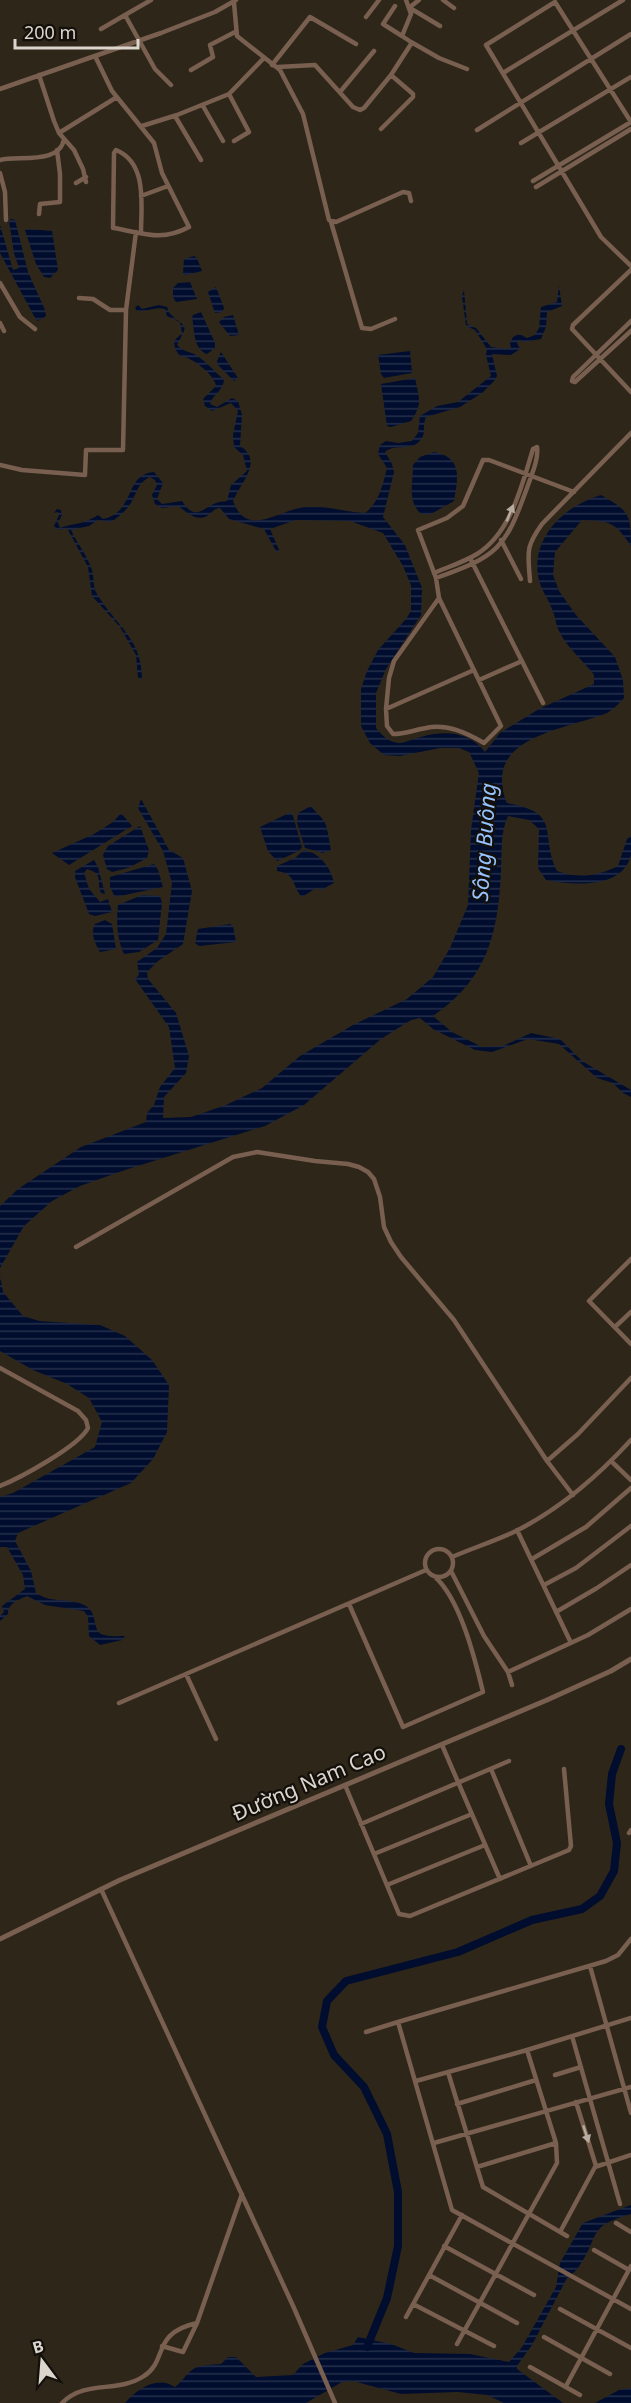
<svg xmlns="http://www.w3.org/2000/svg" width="631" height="2403" font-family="'Noto Sans',sans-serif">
<defs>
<pattern id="water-rules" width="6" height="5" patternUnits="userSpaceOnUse" patternTransform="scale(1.5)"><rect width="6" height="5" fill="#000d2e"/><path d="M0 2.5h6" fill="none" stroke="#252f4b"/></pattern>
</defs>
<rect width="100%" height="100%" fill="#2e2619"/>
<path fill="url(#water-rules)" d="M11,219L15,220L28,272L45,310L46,316L38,321L34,316L0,253V225L13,270L19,268L14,253L9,221Z
M29,229L52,231L58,270L50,278L44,277L36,264L25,230Z
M194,256L197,258L202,271L186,275L183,274L184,259Z
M190,282L197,299L176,302L173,297V288L178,283Z
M559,286L562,306L547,312L546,327L541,339L524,342L519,340L517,343L520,349L511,355L492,354L497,376L495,380L482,393L460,407L426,417C423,423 425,430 423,436C414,454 396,442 385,452L392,464L394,472L383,517L405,545L422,588L421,615L386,669L376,693V728C382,735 388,742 399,743C406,743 414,738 421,737C445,730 470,732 485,752L500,733L539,709L594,684V675C583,660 567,648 559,631C556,625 555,616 552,609C548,598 539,587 538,575C532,536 566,505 601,495C629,511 631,514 631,546C616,523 611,521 582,520L555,552L553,575L559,591L576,615L615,657L623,680L624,698C619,703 614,709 607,713C575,727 500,734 502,781C503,789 503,795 507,803C563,813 539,833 557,871C578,879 598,876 618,866L627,839L631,836C631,842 631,850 631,855C622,890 573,885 546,880L538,868L539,829L529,820L508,816C500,833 502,853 501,871C498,935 487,979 433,1016L452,1032L482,1047L503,1046L531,1033L560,1039L582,1061L631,1090V1097L623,1093L613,1083L597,1078L559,1044L528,1039L492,1052L475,1050L433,1029L420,1018L411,1020L381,1039L304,1105L265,1126L125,1170L80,1186L52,1201L24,1226L0,1268V1206L18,1189L81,1147L146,1122L147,1113L154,1105L160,1087L175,1068L169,1027L135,979L139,975L137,962L157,948L166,934L172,883L163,851L138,808L141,799L169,850L183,858L192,891L183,944L158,961L147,972L148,979L176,1013L189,1056L186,1073L164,1097L163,1118L191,1117L226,1105L262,1088L300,1056L353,1025L407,999L433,977L450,948L468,905L471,830L479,773L469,752L459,748H440L400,756L384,755L370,743L361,726V689L367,671L378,650L406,619L411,611V585L403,566L383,533L350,521L296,520L270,529L280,552L276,551L264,529L229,519L220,508C213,509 213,512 207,516C196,522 187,512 178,506L162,508L155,504L152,495L157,485L155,480L150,477C138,483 138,490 132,501C128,509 119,517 111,522L98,520L89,526L71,530C77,543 86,554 91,567C95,576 92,586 97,594C115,625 142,638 142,679L138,678L136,655L120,627L92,596L88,567L67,528L58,530L54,526L59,515L58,512L54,513L57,509L61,510L62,515L58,523L60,528C77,522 80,526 98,515L103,519C136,512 124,474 154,472L163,483L157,499L162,504L182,501C196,523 203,507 216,503C220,501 223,502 227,501L231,485L247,471L243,455L234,447L233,435L238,411L231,403L212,411L205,406L203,399L216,386C215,375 191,356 180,356L175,349L174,341L182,333L180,322L167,316L165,309C156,306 147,312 137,311L135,308L138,305L142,309L159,305L167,307L170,314C188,329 188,323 177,345C183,351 187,351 194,354C205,360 215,372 224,380C223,391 213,394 210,404L217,407L232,398L238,401L242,415L240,446C264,461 241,482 233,501C247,539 278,510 305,507C327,505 344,512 365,513C379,503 383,484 387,468L378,454L380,445L386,441L398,443L412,441L418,433L420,416L437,406L458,402L491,376L486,355L487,349L475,330L466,326L462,296L464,290L467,324L476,328L491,347L506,349L511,348L510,343L513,337L519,334L527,338L535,335L539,328L541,307L557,302Z
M216,287L224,308L222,312L215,313L208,292Z
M201,312L215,343V348L207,354C193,349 195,331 192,318L193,315Z
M233,315L239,335L230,336L219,322L224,317Z
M410,351L412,373L384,378L381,374L378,355Z
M221,352L238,378L234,381L218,365L217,361Z
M415,378C419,399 423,403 411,421L391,427L387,426L381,384Z
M434,452C463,458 458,477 454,501L431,514H421C407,501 413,484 413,465L420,457Z
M311,806C315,812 320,815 324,821C327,824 330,845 331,850L323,853L305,848L297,823L298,813Z
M121,813L132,826L69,865L52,853L94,834L113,822Z
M289,813H292L302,847L299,851L277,861L268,851L260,827Z
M140,826L149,850L147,858L128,868L112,872L107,869L103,855L108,846Z
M304,850C320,853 331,868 334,883L321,890L316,888L302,897C291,885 297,874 277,871V866L295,858Z
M94,860L98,867L105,894L101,893C96,880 104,874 87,869L84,873L89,889L100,902L108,899L112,912L95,916L89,914L75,877V871Z
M154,864L158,870L163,887L115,897L110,887V877Z
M142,895L160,896L162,903L158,940L139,952L124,954C117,939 116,922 118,905Z
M105,920L112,924L116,949L100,952C95,943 90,934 95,924Z
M230,924L233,926L236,942L199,946L195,943L198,929Z
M0,1276L3,1292L23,1316L39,1321L100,1325L125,1336L152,1360L169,1385L167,1432L153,1459L131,1483L18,1533L15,1541L31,1571L36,1593C51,1604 70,1597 86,1606C97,1612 93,1630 101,1634C107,1637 118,1636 125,1636L122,1640L100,1645L89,1636L88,1617L84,1611L45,1605L27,1596C18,1600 8,1603 8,1614L0,1621V1616L4,1612L2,1606L25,1589L23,1575L7,1547H0V1497L13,1493L95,1447L102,1422L89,1398L67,1384L33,1370L0,1351Z
M631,2205V2214C585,2227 601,2236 578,2268C575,2272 571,2274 567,2278L532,2345L517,2366V2369L563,2403H504L487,2395L458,2392L401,2394L353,2381L342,2382L306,2403H125C137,2389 157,2375 175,2387C182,2382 186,2374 192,2370C200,2364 212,2365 221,2364L228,2357H236L256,2377L293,2375L303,2364L325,2353L353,2345L358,2337L391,2344L414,2353L470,2354L509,2362L522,2347L556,2287L560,2263L583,2223Z
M631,2388V2403H595L619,2390Z"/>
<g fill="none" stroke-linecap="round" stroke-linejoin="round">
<path stroke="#000d2e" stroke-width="8" d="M367,2347L387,2298L398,2246V2192L387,2134L364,2087L334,2055L322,2027L327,2001L346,1981L458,1952L532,1920L582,1909L600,1896L614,1871L617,1843L609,1804L612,1774L621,1749"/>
<path stroke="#785f4f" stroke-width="4.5" d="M443,0L454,8
M234,3L237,36L280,70L303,114L329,220L336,222L403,192L409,193L411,201
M395,6L383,24L402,36
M410,7L419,0
M410,8L440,26
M125,15L151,0
M366,17L379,0
M101,29L125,15L155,69L171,85
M411,42L439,58L467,69
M95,56L112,91L154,143L162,173L189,227C161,242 143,233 114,228H113L114,153L116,150C148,163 141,206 141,233
M272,65L310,17L356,44
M278,67L315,65L353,107L360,110L364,108L391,75L411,44V42L402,36L411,14L406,0
M191,70L213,57L210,45L235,32
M503,73L623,0
M39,75L54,121L59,133L74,150L83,169L86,182
M0,89L161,33L215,12L236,0
M340,92L374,51
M229,94L249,132L234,141
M203,106L223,141
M175,116L201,160
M631,122L555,2L486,45L601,237L631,266
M142,126L177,115L229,94L264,58
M381,129L413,97V94L391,75
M477,130L631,34
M59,133L117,97
M521,143L631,77
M0,160C17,155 60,165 64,139
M0,173L5,192L6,220
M533,181L631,122
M76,183L86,177
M536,187L631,129
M141,196L168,186
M39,214L40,204L60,202V174L57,150
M331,222L362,328L371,329L395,319
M631,270L573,325L572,329L631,392
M0,283L20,317L35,329
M79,298L93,299L110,310H126
M631,321L573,377L572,381L575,382L631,331
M0,323L4,331
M0,465L22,470L85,475L86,450H123L126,310L136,232
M501,540L521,579
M470,558L543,703
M434,573C448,567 464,562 477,554C511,533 522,485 533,449L537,447C539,459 531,476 527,488C505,549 498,556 436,578
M530,581C528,552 525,548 542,524L631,433
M439,598L394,661L389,678L386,709L387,726L393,734C405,734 414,730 426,728C446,723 467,733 484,743L501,726L439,598L436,578L418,530L447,518L463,506L483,460H489L574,492
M479,680L522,661
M386,709L474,670
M76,1247L233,1157L257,1152L315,1161L348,1164L359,1167L368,1172L374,1179L380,1197L384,1227L391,1242L401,1257L454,1320L547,1461L573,1495
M631,1259L589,1301L631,1344
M615,1327L631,1312
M0,1368L78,1411L86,1420L88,1428C79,1446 20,1478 0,1486
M547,1461L578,1434L631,1378
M611,1461L631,1480
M517,1530L571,1643
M425 1563a14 14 0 1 1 28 0a14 14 0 1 1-28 0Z
M452,1557C473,1548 495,1541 516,1531C560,1509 598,1476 631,1440
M532,1559L586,1527L631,1488
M451,1571L484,1636L508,1672L512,1685
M544,1585L576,1568L631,1526
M349,1604L403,1727L483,1692C475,1659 460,1598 434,1576
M556,1612L597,1588L631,1565
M508,1672L588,1635L631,1609
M186,1674L216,1739
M119,1703L426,1570
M442,1745L500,1879
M491,1769L531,1866
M345,1785L399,1914L410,1916L569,1850L571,1846L564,1769
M361,1824L509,1761
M629,1833L631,1830
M374,1854L472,1814
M387,1885L485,1845
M101,1889L294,2308L335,2403
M631,1939L618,1955L606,1961L398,2022L452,2210L631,2309
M590,1966L631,2113
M366,2032L398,2022
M572,2036L620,2204
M448,2072L483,2187L567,2236
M555,2075L581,2067
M416,2081L527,2050L631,2018
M576,2102L596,2166
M457,2104L536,2080
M434,2143L631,2087
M477,2167L556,2143
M616,2223L631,2232
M560,2232L595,2167L631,2155
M444,2246L534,2295
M594,2250L629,2270
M429,2275L517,2323
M413,2304L494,2346
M560,2309L631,2348
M406,2317L462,2215
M544,2337L610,2374
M457,2344L557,2163L556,2143L527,2050
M162,2346L183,2352L197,2323
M530,2367L580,2395
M566,2386L631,2266
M62,2403C86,2379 117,2394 144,2376C168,2361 151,2333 197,2323L242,2194"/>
<path stroke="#785f4f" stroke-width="5" d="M0,1939L120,1880L547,1700L611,1671L631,1659"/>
</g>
<defs><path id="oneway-solid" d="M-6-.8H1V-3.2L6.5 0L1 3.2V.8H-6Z" transform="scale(1.5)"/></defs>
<g fill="#b8aca1">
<use href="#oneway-solid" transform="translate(510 513) rotate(-68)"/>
<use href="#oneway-solid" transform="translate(586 2134) rotate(72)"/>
</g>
<g text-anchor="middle" stroke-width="4.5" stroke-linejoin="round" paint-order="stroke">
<g font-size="21" fill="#dbd5cd" stroke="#130f0a">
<text transform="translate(309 1783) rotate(-23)" y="7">Đường Nam Cao</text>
</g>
<g font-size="22" font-style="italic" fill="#96c2fe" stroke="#130f0a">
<text transform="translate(484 842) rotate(-86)" y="8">Sông Buông</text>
</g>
</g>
<g transform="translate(42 2361) rotate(344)" stroke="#130f0a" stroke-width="4.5" paint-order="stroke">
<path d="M0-4.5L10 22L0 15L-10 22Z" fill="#dbd5cd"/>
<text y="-9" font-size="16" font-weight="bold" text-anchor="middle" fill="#dbd5cd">B</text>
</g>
<path d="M15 39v9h123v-9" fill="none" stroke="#dbd5cd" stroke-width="3"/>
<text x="24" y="39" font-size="18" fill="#dbd5cd" stroke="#130f0a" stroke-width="4.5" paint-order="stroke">200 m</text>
</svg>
